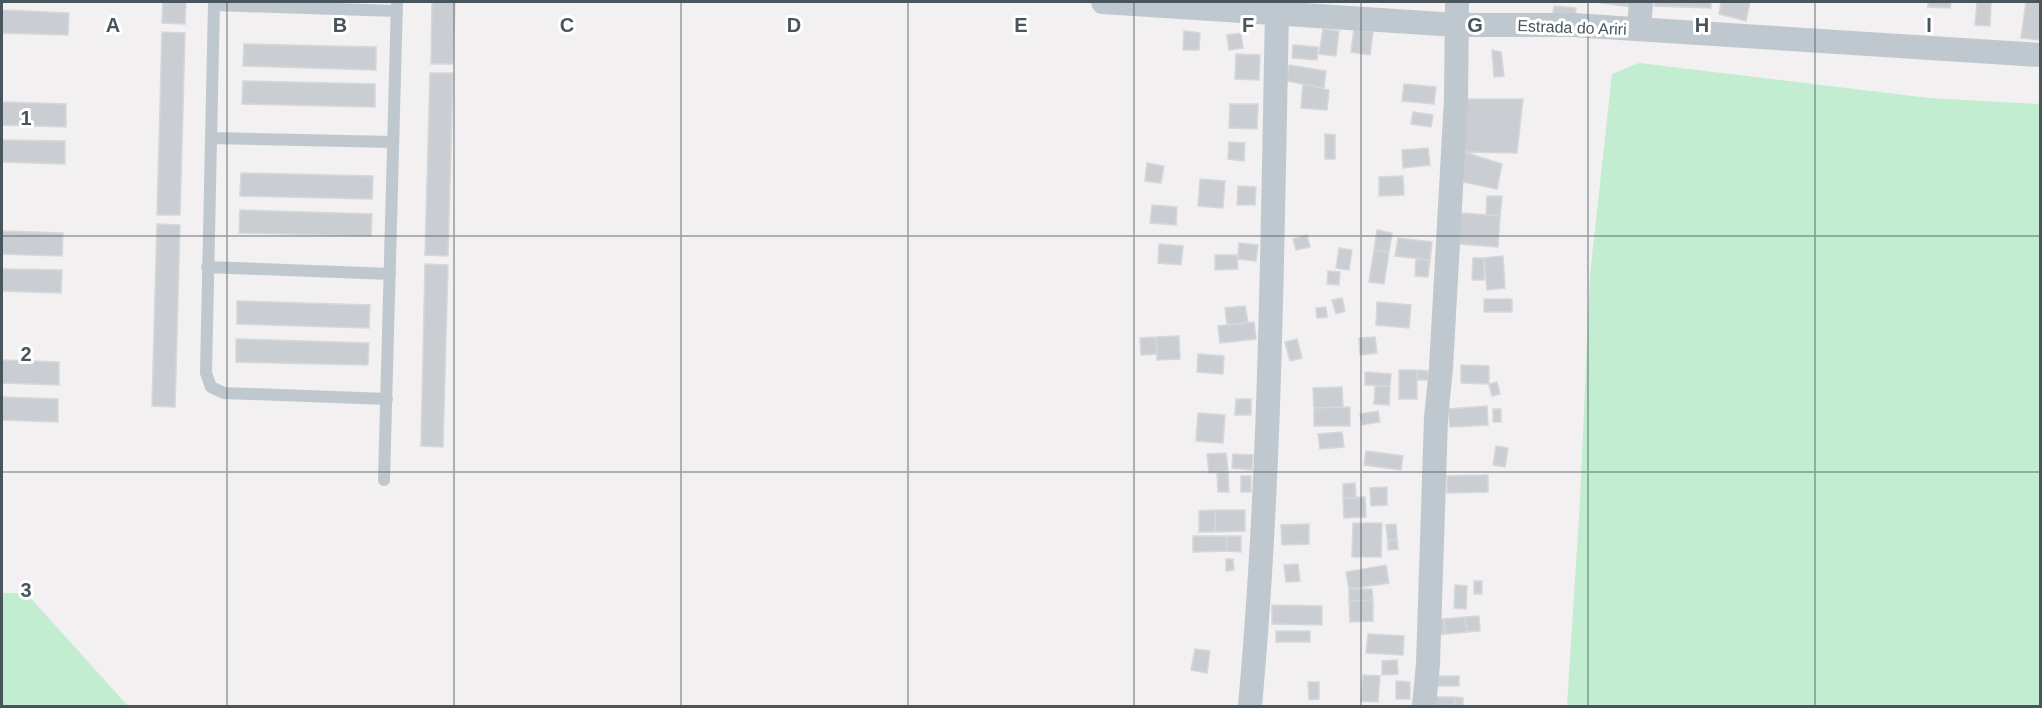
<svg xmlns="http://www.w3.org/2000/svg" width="2042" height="708" font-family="Helvetica,sans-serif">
<rect width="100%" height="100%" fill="#f2f0f0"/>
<path fill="#c2edd0" d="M1639,63L1929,98L2040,104V706H1567L1580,501L1590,275L1612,74Z
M2,593H26L128,706H2Z"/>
<path fill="#caced2" stroke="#d5d7db" stroke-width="1.5" d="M163,2H186L185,24L162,23Z
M432,2H455L453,64H431Z
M1601,2H1632L1631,7L1601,3Z
M1655,2H1711V8L1654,6Z
M1721,2H1750L1746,21L1719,14Z
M1928,2H1951L1950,8L1928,7Z
M1977,2H1991L1990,26L1975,25Z
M2026,2H2040V40L2021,38Z
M1554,6L1576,8L1575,17L1553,14Z
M2,10L69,13L68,35L2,33Z
M1323,29L1339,31L1336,56L1319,54Z
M1354,29L1373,32L1370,55L1351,52Z
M1184,31L1200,33L1199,50H1183Z
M162,32L185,33L180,215H157Z
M1241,33L1243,48L1229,50L1227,35Z
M244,44L376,47V70L243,66Z
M1293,45L1318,47L1317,60L1292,58Z
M1492,50L1501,52L1504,76L1494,77Z
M1236,54L1260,55L1259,80L1235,79Z
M1289,65L1326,71L1324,88L1287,81Z
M430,73H453L448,256L425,255Z
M243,81L375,84V107L242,104Z
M1303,84L1329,90L1327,110L1301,108Z
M1404,84L1436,87L1434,104L1402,101Z
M1456,99H1523L1517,153L1464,152Z
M2,102L66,104V127L2,125Z
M1230,104H1258L1257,129L1229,128Z
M1413,112L1433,115L1431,127L1411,124Z
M1325,134L1335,135V159H1325Z
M2,140L65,141V164L2,162Z
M1229,142L1245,143L1244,161L1228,159Z
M1428,148L1430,165L1403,168L1402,150Z
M1464,152L1502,164L1497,189L1463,182Z
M1147,163L1164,166L1161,183L1145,181Z
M241,173L373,176L372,199L240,196Z
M1403,176L1404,195L1379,196V177Z
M1200,179L1225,181L1223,208L1198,206Z
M1238,186L1256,187L1255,205H1237Z
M1487,196H1502L1500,216L1486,215Z
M1152,205L1177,207L1176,225L1150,223Z
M240,210L372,214L371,236L239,233Z
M1461,213L1500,216L1498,247L1459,244Z
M157,224L180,225L175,407L152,406Z
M1377,230L1392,233L1389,252L1374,250Z
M2,231L63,233L62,256L2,254Z
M1307,235L1310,247L1296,250L1293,239Z
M1398,238L1432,242L1430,260L1395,256Z
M1239,243L1258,245L1256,261L1238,259Z
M1159,244L1183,246L1181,265L1158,263Z
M1339,248L1352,250L1349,270L1336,268Z
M1374,250L1389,252L1384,284L1369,282Z
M1215,255H1237L1238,269L1215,270Z
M1503,256L1505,288L1487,290L1484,258Z
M1473,258H1484V280H1472Z
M1416,259L1430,260L1428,277L1415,276Z
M425,264L448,265L443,447L421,446Z
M2,269L62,270L61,293L2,291Z
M1328,271L1340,272L1339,285L1327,284Z
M1342,298L1345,311L1336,314L1332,300Z
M1484,299H1512V312H1484Z
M237,301L370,305L369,328L237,324Z
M1377,302L1411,305L1409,328L1376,325Z
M1245,306L1248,322L1227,325L1225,308Z
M1326,307L1327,317L1317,318L1316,308Z
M1254,322L1256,339L1220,343L1218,326Z
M1179,336L1180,359L1157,360L1156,337Z
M1156,337L1157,354L1141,355L1140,338Z
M1375,337L1377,353L1360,355L1359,338Z
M236,339L369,343L368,365L236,362Z
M1297,339L1302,358L1290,361L1285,342Z
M1198,354L1224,356L1223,374L1197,372Z
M2,360L59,362V385L2,383Z
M1461,365L1489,366V384L1461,383Z
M1399,370H1417V399H1399Z
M1417,370L1428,371V380H1417Z
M1365,372L1391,374L1390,386L1365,385Z
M1497,382L1500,394L1492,396L1489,384Z
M1375,386H1390L1389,405L1374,404Z
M1342,387L1343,407L1314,408L1313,388Z
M2,397L58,399V422L2,420Z
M1236,399H1251V415H1235Z
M1487,406L1488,425L1450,427L1448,409Z
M1350,407V426H1314V408Z
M1493,409H1501V422H1493Z
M1378,411L1380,422L1362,425L1360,414Z
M1198,413L1225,415L1223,443L1196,441Z
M1342,432L1344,447L1320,449L1318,434Z
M1496,446L1508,448L1505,467L1493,465Z
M1366,451L1403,456L1401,470L1364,465Z
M1226,453L1228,471L1209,473L1207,454Z
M1233,454L1253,455L1252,470L1232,468Z
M1228,471L1229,492H1218L1217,472Z
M1488,475V492L1447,493V476Z
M1241,476H1251V492H1241Z
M1355,483L1356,498H1343V484Z
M1387,487V505L1371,506L1370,488Z
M1365,497L1366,517L1344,518L1343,498Z
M1215,510H1245V531L1215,532Z
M1215,510V532H1199V511Z
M1353,523H1382L1381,557H1352Z
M1309,524V544L1282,545L1281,525Z
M1396,524L1397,540L1388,541L1386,525Z
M1193,536H1227V551L1193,552Z
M1227,536H1241V552L1227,551Z
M1397,540L1398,549L1388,550V541Z
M1226,559H1233L1234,570L1226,571Z
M1298,564L1300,581L1286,582L1284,565Z
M1386,565L1389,583L1349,589L1346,572Z
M1474,581H1482V594H1474Z
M1455,585L1467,586L1466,609L1454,608Z
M1349,589H1372L1373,600L1349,601Z
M1373,600V621L1350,622L1349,601Z
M1272,605L1322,606V625L1272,624Z
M1479,616L1480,631L1467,632L1465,617Z
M1465,617L1467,632L1445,634L1444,619Z
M1444,619L1445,634L1434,635L1433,620Z
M1276,631H1310V642H1276Z
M1368,634L1404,636L1403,655L1366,653Z
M1195,649L1210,651L1207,673L1191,670Z
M1397,660L1398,674L1382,675V661Z
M1363,675L1380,676L1378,702L1361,701Z
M1438,676H1459V686H1438Z
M1396,681L1410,682V699H1396Z
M1308,682H1319V699L1309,700Z
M1433,697H1455V706H1433Z
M1455,697L1463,698V706H1455Z"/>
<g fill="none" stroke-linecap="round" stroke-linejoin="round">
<path stroke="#bfc8ce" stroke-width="12" d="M214,2L206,373L211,387L224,393L387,399
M214,5L397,11
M211,138L393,142
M207,267L390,274
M384,480L397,2"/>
<path stroke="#bfc8ce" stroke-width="24" d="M1103,2L1457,25H1573L2040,55
M1639,29L1641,2
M1250,706C1271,476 1272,244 1277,12
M1424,706L1428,664L1436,418L1441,368L1456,99L1457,2"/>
</g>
<path fill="none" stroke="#49555d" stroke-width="1.5" stroke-opacity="0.55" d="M227,2V706M454,2V706M681,2V706M908,2V706M1134,2V706M1361,2V706M1588,2V706M1815,2V706M2,236H2040M2,472H2040"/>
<g text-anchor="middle" stroke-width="6" stroke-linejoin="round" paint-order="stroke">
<g font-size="16" fill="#49555d" stroke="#fff">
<text transform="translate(1572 27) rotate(2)" y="6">Estrada do Ariri</text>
</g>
</g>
<g font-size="20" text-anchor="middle" font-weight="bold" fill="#49555d" stroke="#fff" stroke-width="6" stroke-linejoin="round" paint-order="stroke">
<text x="113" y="32">A</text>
<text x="340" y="32">B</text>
<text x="567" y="32">C</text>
<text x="794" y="32">D</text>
<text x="1021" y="32">E</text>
<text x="1248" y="32">F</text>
<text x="1475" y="32">G</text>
<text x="1702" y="32">H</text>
<text x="1929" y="32">I</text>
<text x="26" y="125">1</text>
<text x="26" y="361">2</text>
<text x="26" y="597">3</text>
</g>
<rect width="2042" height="708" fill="none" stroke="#49555d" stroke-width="6"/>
</svg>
